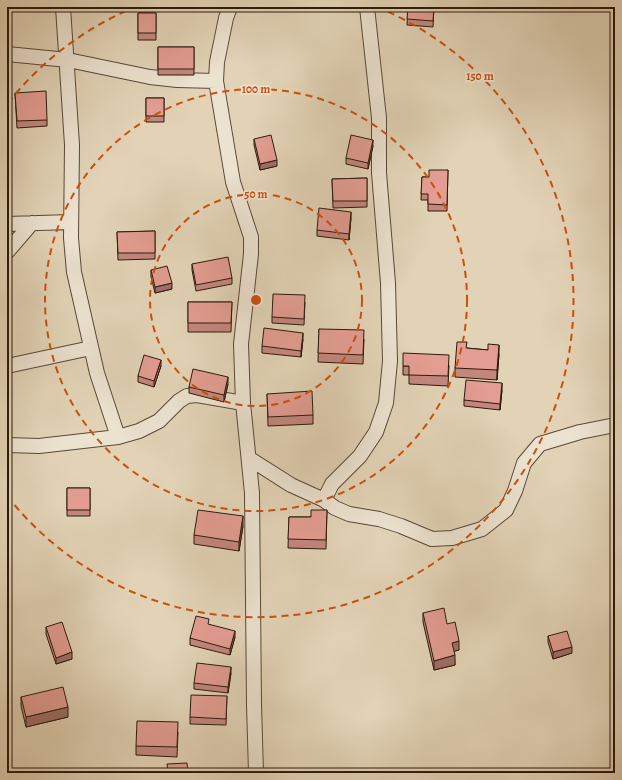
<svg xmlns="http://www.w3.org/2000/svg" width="622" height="780" font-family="Alegreya,serif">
<rect width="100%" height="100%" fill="#e2d3b6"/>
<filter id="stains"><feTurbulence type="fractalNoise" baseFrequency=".005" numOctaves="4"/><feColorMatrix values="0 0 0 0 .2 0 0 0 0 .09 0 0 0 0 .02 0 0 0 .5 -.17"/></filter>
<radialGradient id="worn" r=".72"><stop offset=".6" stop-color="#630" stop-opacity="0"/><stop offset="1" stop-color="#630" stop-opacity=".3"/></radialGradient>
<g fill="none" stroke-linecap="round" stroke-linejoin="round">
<g stroke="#594836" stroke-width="16">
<path id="minor" d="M63,7L72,145L71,238L74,272L97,373L118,437
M230,7L226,18L217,62L216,81L233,182L251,237V254L241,344L243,403L252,493L254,704L256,773
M7,54L68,60L150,77L177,80L216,81
M7,224L71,222
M7,252L32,223
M7,366L91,348
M7,445L39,446L118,437L139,431L159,421L179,401L187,396L197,395L243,403
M250,459L291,485L324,500L335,508L349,514L379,519L401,526L432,539L452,538L482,529L506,510L515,491L524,463L540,444L580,432L615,425
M324,500L332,484L360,456L376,432L386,403L390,361L388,283L379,173V118L367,7"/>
</g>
<use href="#minor" stroke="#ece2d0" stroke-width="14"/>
</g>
<path fill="#c3877e" stroke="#2b1a0b" d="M408,7H434L433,27L407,25Z
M138,13H156V40H138Z
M158,47H194V75H158Z
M15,93L47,120V126L17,128Z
M146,98H164V122H146Z
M7,123L9,137V143H7Z
M254,139L277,166L260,170L254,145Z
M373,146L368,169L346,164V158Z
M448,170L447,211H428V200H421L422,177H429Z
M367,178V207L333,208L332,179Z
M351,218L349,240L317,236V230Z
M155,231V259L118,260L117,232Z
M192,264L232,278V284L196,291L192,270Z
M151,270L172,289L155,293L151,277Z
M188,302H232L231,332H188Z
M305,302L304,325L272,323V317Z
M319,329L364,339L363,364L318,362Z
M303,339L301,357L262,353V346Z
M467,348L488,350L499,354L497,380L455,377V368Z
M449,365L448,386L409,384V375H403V366Z
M161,366L154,387L138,382V376Z
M228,384L224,402L189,393V387Z
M502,390L500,410L464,406V400Z
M267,394L313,415V424L268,426Z
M67,488H90V516H67Z
M327,510L326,549L288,548L289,517H311Z
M243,526L239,551L194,544V535Z
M423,613L447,624L459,650L454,651L455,665L434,670L423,622Z
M46,627L72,659L56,664L46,634Z
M548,636L572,653L553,659L548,642Z
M235,637L230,655L190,645V638Z
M231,673L228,693L194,689V683Z
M227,696L226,725L190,724V717Z
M21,697L68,717L26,727L21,706Z
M178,732L177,757L136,755V746Z"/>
<path fill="#9f6e66" stroke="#2b1a0b" d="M373,140V146L368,169V163Z
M277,160V166L260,170V164Z
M351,212V218L349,240V234Z
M172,283V289L155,293V287Z
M303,333V339L301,357V351Z
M499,345V354L497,380V370Z
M161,360V366L154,387V381Z
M228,377V384L224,402V395Z
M502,383V390L500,410V404Z
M243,516V526L239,551V542Z
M235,631V637L230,655V649Z
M459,641V650L452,652V643Z
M572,647V653L553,659V652Z
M72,652V659L56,664V658Z
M455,655V665L434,670V661Z
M231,667V673L228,693V687Z
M68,707V717L26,727V717Z"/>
<path fill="#e39d92" stroke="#2b1a0b" d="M408,7H434L433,21L407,19Z
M138,13H156V33H138Z
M158,47H194V69H158Z
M46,91L47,120L17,121L15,93Z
M146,98H164V116H146Z
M7,123L9,137H7Z
M271,135L277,160L260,164L254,139Z
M351,135L373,140L368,163L346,158Z
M429,170H448L447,205L428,204V194H421L422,177H429Z
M367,178V201H333L332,179Z
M319,208L351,212L349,234L317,230Z
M155,231V253H118L117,232Z
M228,257L232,278L196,285L192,264Z
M167,266L172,283L155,287L151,270Z
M273,294L305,295L304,319L272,317Z
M188,302H232L231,323H188Z
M264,328L303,333L301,351L262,346Z
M319,329L364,330L363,355L318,353Z
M457,342H467L466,348L488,350V344L499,345L497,370L455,368Z
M403,353L449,355L448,376L409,375V366H403Z
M144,355L161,360L154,381L138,376Z
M193,369L228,377L224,395L189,387Z
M466,380L502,383L500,404L464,400Z
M312,391L313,415L268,417L267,394Z
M67,488H90V510H67Z
M198,510L243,516L239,542L194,535Z
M311,510H327L326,540L288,539L289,517H311Z
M444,608L447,624L455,622L459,641L452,643L455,655L434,661L423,613Z
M196,616L209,619L208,624L235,631L230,649L190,638Z
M62,622L72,652L56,658L46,627Z
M567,631L572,647L553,652L548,636Z
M197,663L231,667L228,687L194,683Z
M63,687L68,707L26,717L21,697Z
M191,695L227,696L226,719L190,717Z
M137,721L178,722L177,747L136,746Z
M187,763L188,773H168L167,764Z"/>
<g fill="none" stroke="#cc500c" stroke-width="2" stroke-dasharray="7 5">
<circle cx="256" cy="300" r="106"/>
<circle cx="256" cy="300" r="211"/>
<path d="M8 103A317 317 0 0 1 135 7M377 7A317 317 0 1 1 8 497"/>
</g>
<circle cx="256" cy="300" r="6" fill="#cc500c" stroke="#ece2d0" stroke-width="2"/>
<g font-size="12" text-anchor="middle" font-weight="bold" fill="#cc500c" stroke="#ece2d0" stroke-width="3.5" stroke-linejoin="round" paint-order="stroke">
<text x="480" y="80">150 m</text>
<text x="256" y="93">100 m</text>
<text x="256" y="198">50 m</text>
</g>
<rect width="622" height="780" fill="none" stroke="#e2d3b6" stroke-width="24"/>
<rect x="8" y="8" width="606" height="764" fill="none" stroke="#2b1a0b" stroke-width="2"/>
<rect x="12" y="12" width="598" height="756" fill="none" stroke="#2b1a0b"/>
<rect width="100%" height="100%" filter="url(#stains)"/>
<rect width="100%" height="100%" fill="url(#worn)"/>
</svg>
